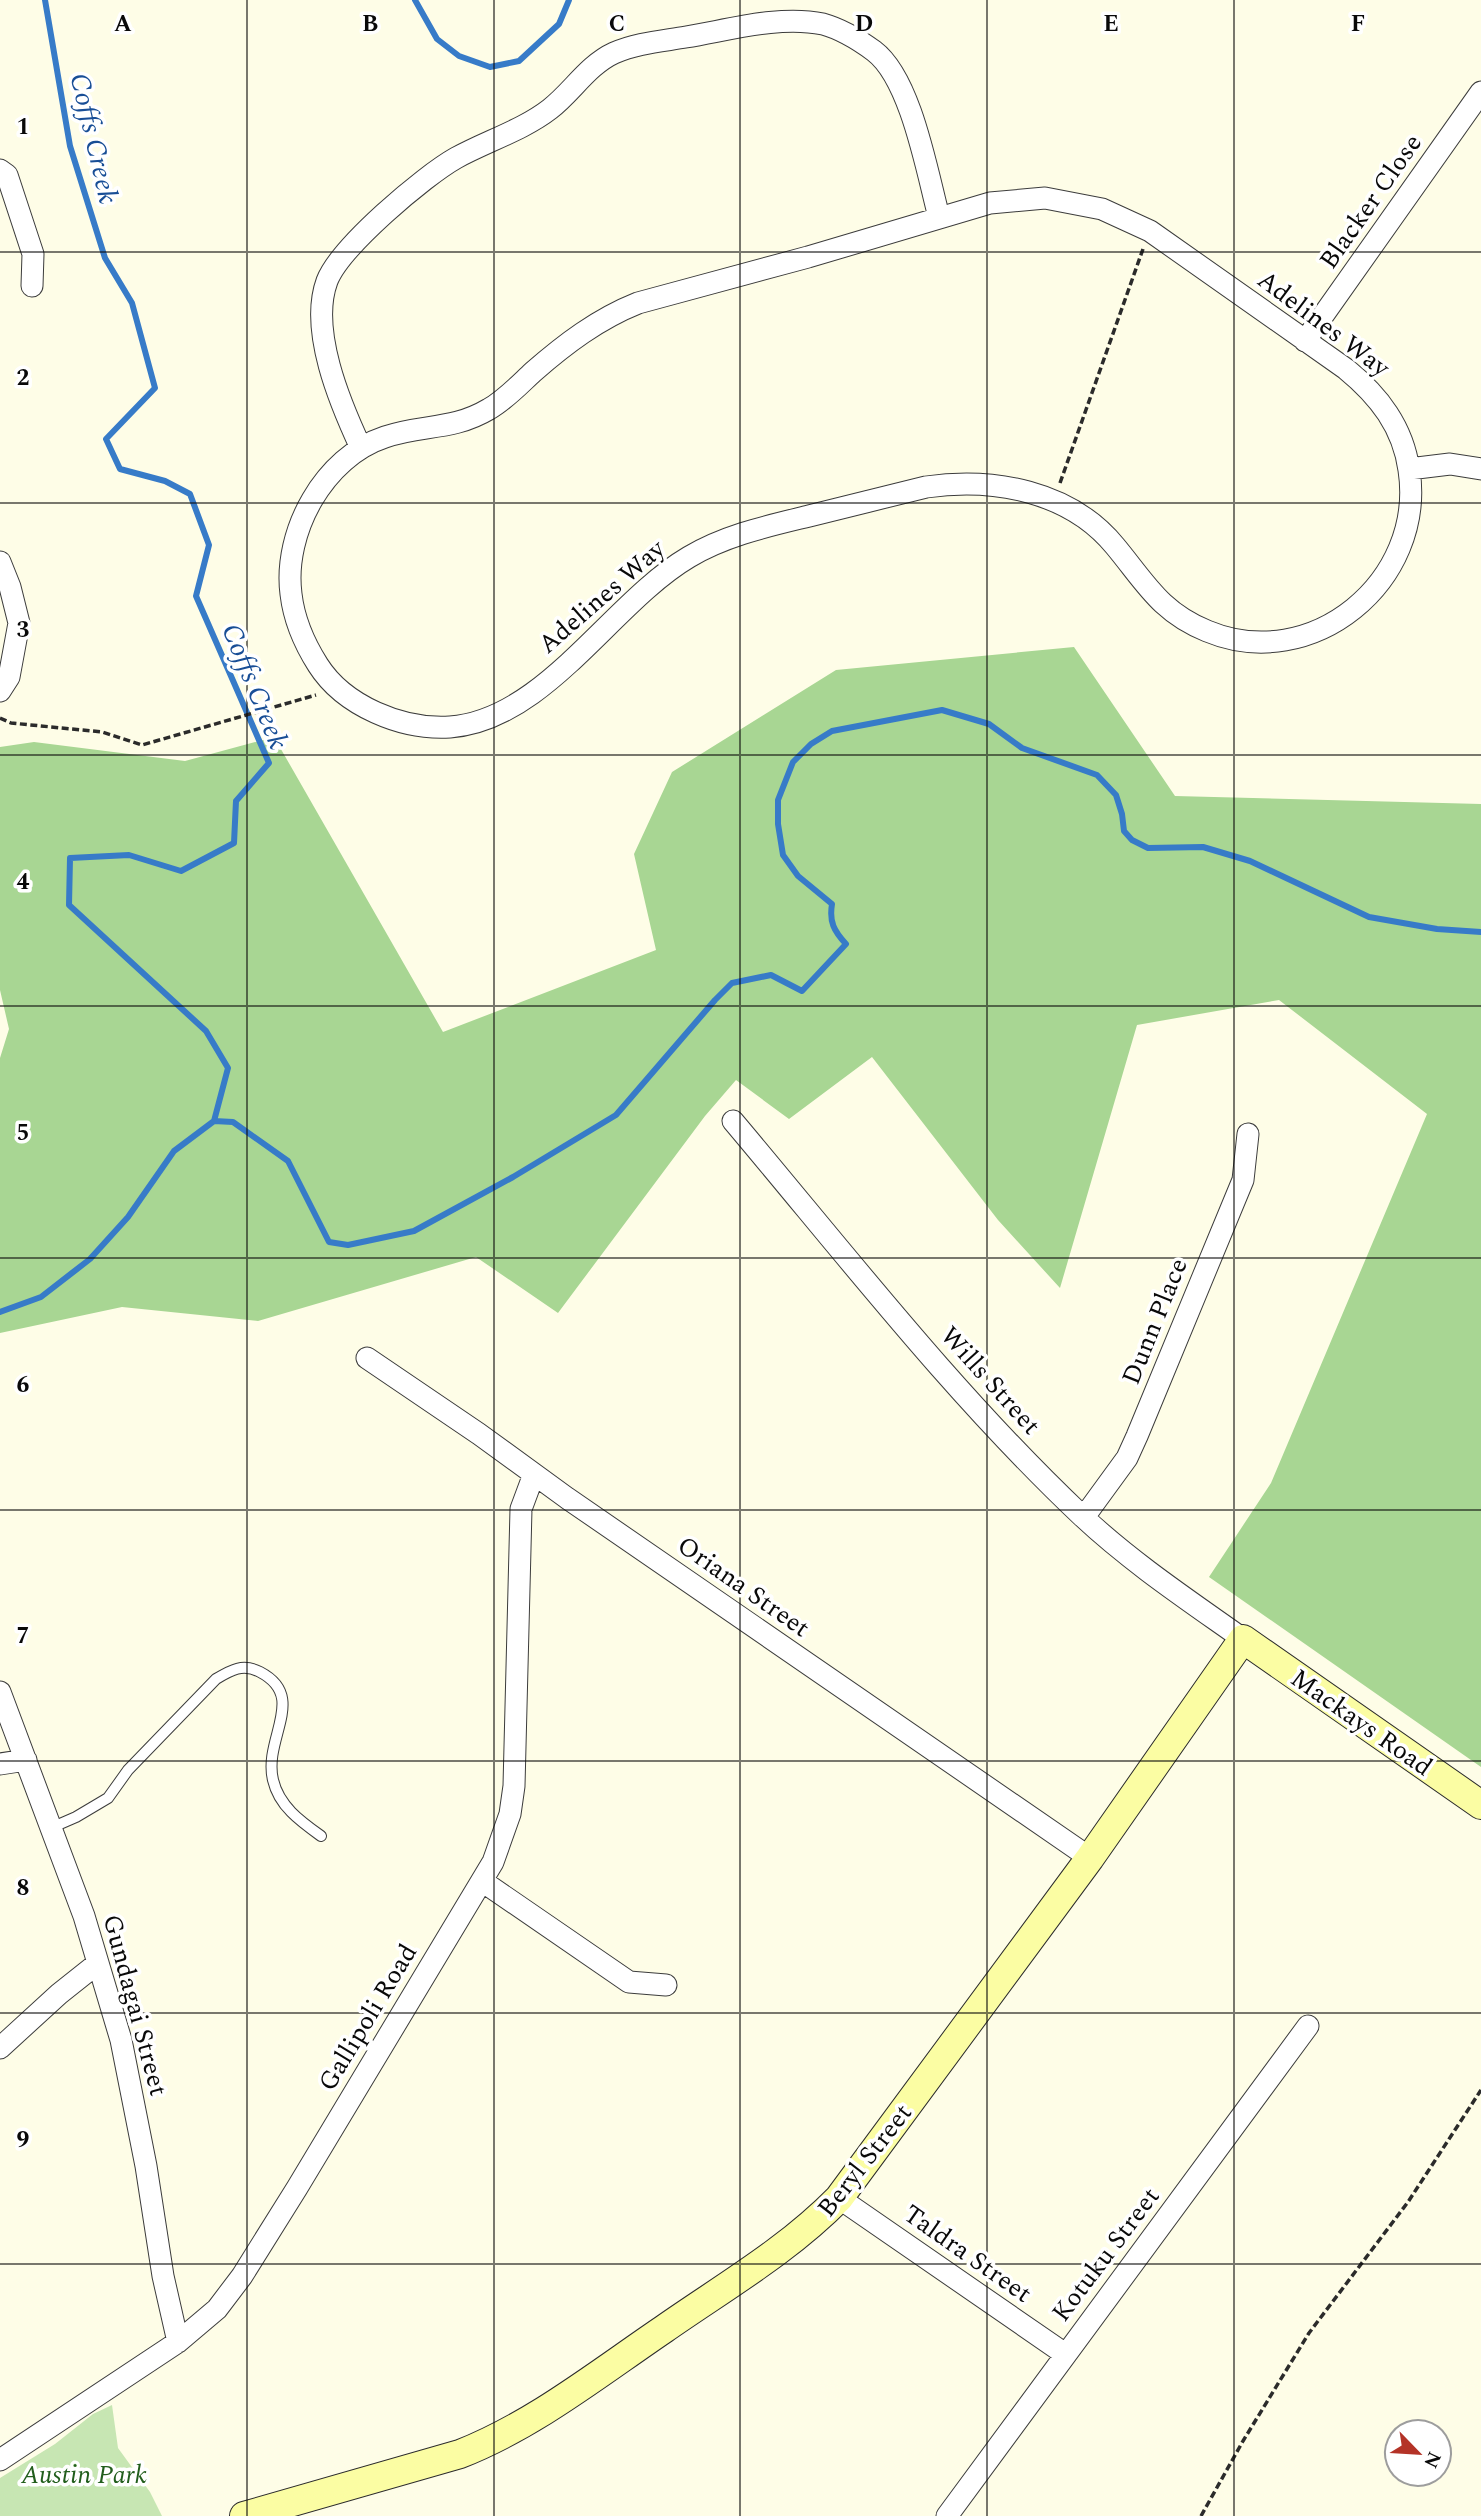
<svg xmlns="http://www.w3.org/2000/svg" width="1481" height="2516" font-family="Spectral,serif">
<rect width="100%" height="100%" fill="#fefde7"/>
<path fill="#c7e6b3" d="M112,2405L118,2448L150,2492L162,2516H0V2478L55,2444L93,2414Z"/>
<path fill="#a8d693" d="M1074,647L1175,796L1481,804V1767L1209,1577L1271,1483L1427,1114L1279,1000L1137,1025L1060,1288L998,1220L872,1057L789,1119L736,1080L705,1116L558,1313L476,1257L258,1321L122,1307L0,1333V1058L9,1029L0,990V747L34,742L185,761L274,737L443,1032L656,950L634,854L672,772L836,670Z"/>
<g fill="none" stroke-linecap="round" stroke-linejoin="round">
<path stroke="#377bc8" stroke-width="6" d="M415,0L437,39L459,56L490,67L519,61L559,24L569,0
M214,1121L233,1122L288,1161L329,1242L348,1245L414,1231L513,1177L616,1115L715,1000L732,983L771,975L802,991L846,944C834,931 829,922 832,904L798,876L783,855L778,824V800L793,762L811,744L832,731L942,710L989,724L1022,748L1097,775L1116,795L1122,814L1124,831L1132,840L1148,848L1203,847L1250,861L1369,917L1437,929L1481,932
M0,1312L41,1297L90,1259L128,1217L174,1151L214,1121L228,1068L206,1031L69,905L70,858L129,855L181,871L234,843L236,801L269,763L196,596L209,545L190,494L165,481L120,469L106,439L155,388L132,303L105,258L70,146L45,0"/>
<g stroke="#3c3c3c" stroke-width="12">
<path id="lane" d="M53,1827L76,1817L108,1798L128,1770L216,1679C231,1670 243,1663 260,1672C308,1697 263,1738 273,1780C279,1806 300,1821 321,1836"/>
</g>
<g stroke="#3c3c3c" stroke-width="23">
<path id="street" d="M0,170L7,175L33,254L32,286
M1045,198L1102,209L1150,231L1346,369C1379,396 1403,427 1409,470C1426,581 1312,675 1207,631C1160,612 1145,582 1115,546C1070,491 993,477 926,487C887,497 848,506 809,516C768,526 726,535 689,557C611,603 545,720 450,727C402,730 344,706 318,665C304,643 294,620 291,594C283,532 324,457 385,437C422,424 452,431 489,409C505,400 519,385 533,372C565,344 598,319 638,303L808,257L990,203Z
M1305,341L1481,92
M361,448C340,403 309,330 327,281C340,247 424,176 456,158C487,141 523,130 550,109C572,92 588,65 614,53C636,43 663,41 686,37C729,30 779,15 823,24C841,29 859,40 874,51C911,79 927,172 939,217
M1409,469L1450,464L1481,469
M0,562L10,587L19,623L9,677L0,691
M733,1121C846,1255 954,1395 1082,1516C1131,1562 1188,1600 1243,1639
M367,1358L479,1434L567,1498L1090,1858
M1084,1517L1127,1458L1137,1436L1243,1180L1248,1134
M0,1692L84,1916L121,2040L146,2166L163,2276L178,2342
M0,1764L26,1760
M482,1881L629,1982L666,1985
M0,2048L59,1994L98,1963
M839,2198L1065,2354
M0,2460L178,2342L217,2309L242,2276L297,2188L493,1862L510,1814L514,1786L521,1509L534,1474
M947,2516L1308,2026"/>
</g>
<g stroke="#2b2b2b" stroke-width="30">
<path id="secondary" d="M244,2516L460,2454C534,2425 599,2373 664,2329C724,2287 787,2251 839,2198L1090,1858L1243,1639L1481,1805"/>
</g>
<path stroke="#2b2b2b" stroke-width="3.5" stroke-dasharray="7 3.5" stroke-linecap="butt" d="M1060,483L1143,249
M0,718L11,723L102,732L142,745L316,695
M1201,2516L1243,2441L1309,2333L1408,2202L1481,2090"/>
<use href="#lane" stroke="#fff" stroke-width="10"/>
<use href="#street" stroke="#fff" stroke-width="21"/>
<use href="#secondary" stroke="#fbfda3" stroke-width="28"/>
</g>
<path fill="none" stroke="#090909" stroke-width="2" stroke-opacity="0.55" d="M247,0V2516M494,0V2516M740,0V2516M987,0V2516M1234,0V2516M0,252H1481M0,503H1481M0,755H1481M0,1006H1481M0,1258H1481M0,1510H1481M0,1761H1481M0,2013H1481M0,2264H1481"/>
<g text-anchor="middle" stroke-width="7" stroke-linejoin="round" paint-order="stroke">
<g font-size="26" fill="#090909" stroke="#fff">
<text transform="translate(1370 201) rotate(-55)" y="9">Blacker Close</text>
<text transform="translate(1324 323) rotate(37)" y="9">Adelines Way</text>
<text transform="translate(601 596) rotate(-41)" y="9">Adelines Way</text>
<text transform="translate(1154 1321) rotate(-68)" y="9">Dunn Place</text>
<text transform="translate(991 1380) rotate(48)" y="9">Wills Street</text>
<text transform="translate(744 1586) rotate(35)" y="9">Oriana Street</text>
<text transform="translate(1362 1722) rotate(35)" y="9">Mackays Road</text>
<text transform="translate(136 2005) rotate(75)" y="9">Gundagai Street</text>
<text transform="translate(367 2017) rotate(-59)" y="9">Gallipoli Road</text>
<text transform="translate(864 2160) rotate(-52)" y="9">Beryl Street</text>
<text transform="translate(968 2253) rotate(35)" y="9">Taldra Street</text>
<text transform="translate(1105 2254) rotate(-53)" y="9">Kotuku Street</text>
</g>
<g font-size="26" font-style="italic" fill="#225e1d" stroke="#fff">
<text x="84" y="2483">Austin Park</text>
</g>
<g font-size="28" font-style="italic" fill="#184e96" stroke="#fff">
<text transform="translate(95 138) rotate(77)" y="10">Coffs Creek</text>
<text transform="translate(256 686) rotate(68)" y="10">Coffs Creek</text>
</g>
</g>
<g font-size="23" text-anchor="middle" font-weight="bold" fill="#090909" stroke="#fff" stroke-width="7" stroke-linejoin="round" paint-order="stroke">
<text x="123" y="31">A</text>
<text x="370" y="31">B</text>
<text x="617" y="31">C</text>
<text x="864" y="31">D</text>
<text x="1111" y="31">E</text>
<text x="1358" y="31">F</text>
<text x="23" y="134">1</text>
<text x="23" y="385">2</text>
<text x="23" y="637">3</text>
<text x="23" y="889">4</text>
<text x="23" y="1140">5</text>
<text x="23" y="1392">6</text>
<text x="23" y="1643">7</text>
<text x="23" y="1895">8</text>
<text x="23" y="2147">9</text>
</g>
<g transform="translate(1418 2453) rotate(115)"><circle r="33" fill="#ffffff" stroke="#9d9d9d" stroke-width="2"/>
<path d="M0-5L12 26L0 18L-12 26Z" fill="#b43327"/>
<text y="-10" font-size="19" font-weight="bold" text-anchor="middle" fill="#090909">N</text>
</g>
</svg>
